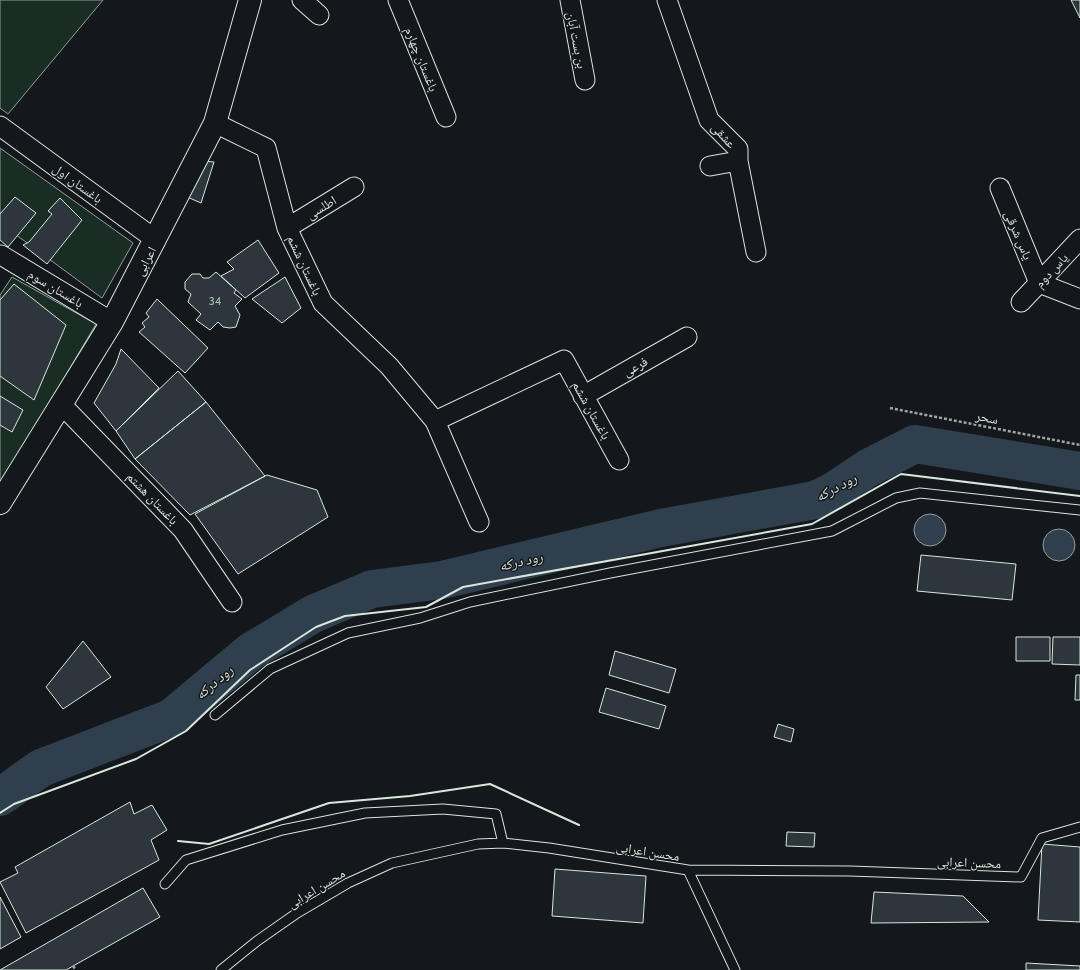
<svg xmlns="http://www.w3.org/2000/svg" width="1080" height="970" font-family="Cabin,'Noto Naskh Arabic',sans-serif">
<rect width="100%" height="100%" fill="#14181c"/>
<path fill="#1a2d24" stroke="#939e99" d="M0,0H103L8,114L0,108Z
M0,148L133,243L102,298L0,223Z
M12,277L96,324L0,487V295Z"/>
<path fill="#2f3f4d" stroke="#939e99" d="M914 530a16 16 0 1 1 32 0a16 16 0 1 1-32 0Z
M1043 545a16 16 0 1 1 32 0a16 16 0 1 1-32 0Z"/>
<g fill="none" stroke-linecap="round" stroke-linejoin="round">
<path stroke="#2f3f4d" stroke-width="38" d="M0,797L41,768L171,718L250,652L313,614L372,589L442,580L661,528L815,500L832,492L868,468L915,444L1080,471"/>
</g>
<path fill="#2c363c" stroke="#d8e6dc" d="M1071,0H1080V18Z
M202,161L214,162L201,203L185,196Z
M15,197L36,213L8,247L0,240V214Z
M60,198L82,220L47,264L23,245L29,242L52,214L48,211Z
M258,240L279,273L245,298L221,276L234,269L227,262Z
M216,272L236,290L234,293L242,299L235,306L240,315L236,327L230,328L223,327L218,322L210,330L196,320L201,314L188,302L191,294L185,289V282L192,274H200L203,278H209Z
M285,277L301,308L282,323L252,299Z
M14,284L66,325L34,400L0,376V300Z
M157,299L208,348L185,373L139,332L145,327L142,323L149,317L146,313Z
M121,349L159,388L116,431L94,403L116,364Z
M178,371L206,402L135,459L116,431Z
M0,396L23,410L12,432L0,425Z
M206,402L265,476L190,515L135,459Z
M267,475L317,490L328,517L238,574L195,514Z
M921,555L1016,564L1012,600L917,591Z
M1016,637H1050V661H1016Z
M1053,637H1080V665L1052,664Z
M83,641L111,677L63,709L46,687Z
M615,651L676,669L669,693L609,675Z
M1076,675H1080V700H1075Z
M606,688L666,706L659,729L599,712Z
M778,724L794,729L791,742L774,737Z
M130,802L134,814L152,805L167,830L151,840L159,860L26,933L0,882L18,873L15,867Z
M787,832L815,833L814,847L786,846Z
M1042,844L1080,847V922L1038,920Z
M555,869L646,876L643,923L552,916Z
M143,888L160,917L66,970H0Z
M874,892L963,896L989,922L871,923Z
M0,897L21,937L0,949Z
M1026,963L1080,966V970H1026Z"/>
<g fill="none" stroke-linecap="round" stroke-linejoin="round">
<g stroke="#d8e6dc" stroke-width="11">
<path id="service" d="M215,715L270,669L348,633L420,618L470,602L610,573L832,531L896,498L920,493L1080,510
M688,870L735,970
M165,884L186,860L282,830L365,813L443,809L496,814L503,843
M221,970L257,941L297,913L348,883L392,863L478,844L503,843L549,848L688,870L850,871L1021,877L1042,838L1080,827"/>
</g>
<g stroke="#d8e6dc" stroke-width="21">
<path id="minor" d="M302,0L319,15
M398,0L446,117
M570,0L585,80
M667,0L709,120L738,149V161L756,252
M215,123L266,148L287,228L323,303L389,366L435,421L479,522
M0,126L156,240
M710,166L738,161
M1000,188L1039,283L1080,299
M287,228L354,187
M0,256L1,255L112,322
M1021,302L1080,239
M583,396L687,337
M61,404L183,530L232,602
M435,421L564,360L619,460"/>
</g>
<g stroke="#d8e6dc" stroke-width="24">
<path id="tertiary" d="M0,503L112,322L215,123L250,0"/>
</g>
<path stroke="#9da8a2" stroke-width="2.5" stroke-dasharray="3 2" stroke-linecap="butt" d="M890,408L1080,445
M73,966L76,970"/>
<use href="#service" stroke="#14181c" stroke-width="9"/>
<use href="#minor" stroke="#14181c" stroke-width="19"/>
<use href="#tertiary" stroke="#14181c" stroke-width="22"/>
<path stroke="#d8e6dc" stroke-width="2" d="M0,813L14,804L136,759L186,731L250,670L316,627L345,616L426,607L463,587L812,524L901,474L1080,496
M178,841L209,844L329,803L410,796L490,784L579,825"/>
</g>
<g text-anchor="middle" stroke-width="3" stroke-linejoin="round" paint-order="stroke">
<g font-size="11" fill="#adbab4">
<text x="215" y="305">34</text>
</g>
<g font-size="13" fill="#d8e6dc" stroke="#14181c">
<text transform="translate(577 40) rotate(79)" y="5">بن بست آبان</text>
<text transform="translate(422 59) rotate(68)" y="5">باغستان چهارم</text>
<text transform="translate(724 135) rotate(47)" y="5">عشقی</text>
<text transform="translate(78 183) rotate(36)" y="5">باغستان اول</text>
<text transform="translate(321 207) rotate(-31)" y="5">اطلسی</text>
<text transform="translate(1019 235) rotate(67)" y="5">یاس شرقی</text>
<text transform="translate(145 261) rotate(-62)" y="5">اعرابی</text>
<text transform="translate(305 265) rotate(65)" y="5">باغستان ششم</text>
<text transform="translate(1051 270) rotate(-47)" y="5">یاس دوم</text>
<text transform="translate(56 288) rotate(31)" y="5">باغستان سوم</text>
<text transform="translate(635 366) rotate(-29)" y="5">فرعی</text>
<text transform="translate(592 410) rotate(61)" y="5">باغستان ششم</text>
<text transform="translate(987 417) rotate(11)" y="5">سحر</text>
<text transform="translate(153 498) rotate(46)" y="5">باغستان هشتم</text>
<text transform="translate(648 851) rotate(9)" y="5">محسن اعرابی</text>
<text transform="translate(969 862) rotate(2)" y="5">محسن اعرابی</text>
<text transform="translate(316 888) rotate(-31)" y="5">محسن اعرابی</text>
</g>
<g font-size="14" font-style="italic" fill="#d8e6dc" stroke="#14181c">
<text transform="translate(836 487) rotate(-28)" y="5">رود درکه</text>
<text transform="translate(521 561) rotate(-13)" y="5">رود درکه</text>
<text transform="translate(214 682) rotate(-40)" y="5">رود درکه</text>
</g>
</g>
</svg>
